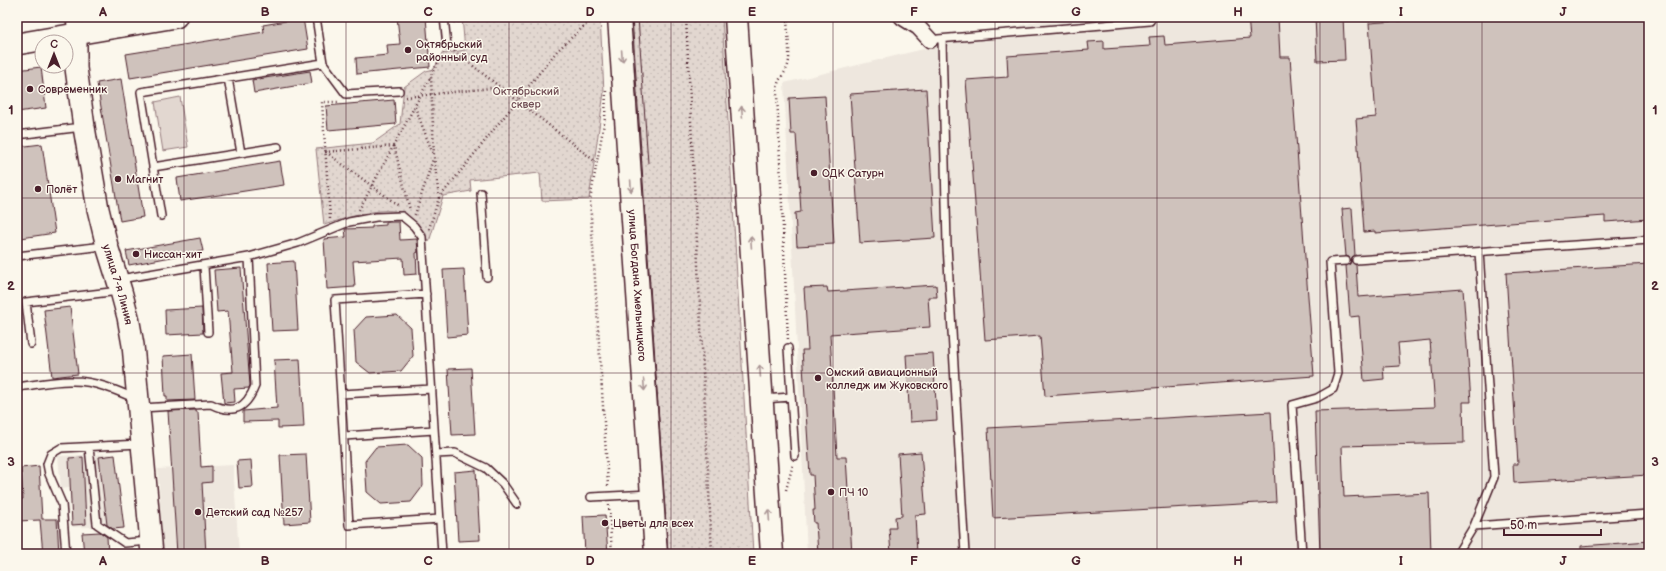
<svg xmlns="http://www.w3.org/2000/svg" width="1666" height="571" font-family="'Balsamiq Sans',sans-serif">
<defs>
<pattern id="green-dots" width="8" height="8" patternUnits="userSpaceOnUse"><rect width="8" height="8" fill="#e2d7d0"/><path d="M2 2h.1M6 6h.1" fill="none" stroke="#c3b8b3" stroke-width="1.8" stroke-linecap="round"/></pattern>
</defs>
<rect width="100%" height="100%" fill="#fbf7ec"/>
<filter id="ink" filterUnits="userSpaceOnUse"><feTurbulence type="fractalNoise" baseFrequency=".025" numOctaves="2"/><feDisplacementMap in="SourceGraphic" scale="8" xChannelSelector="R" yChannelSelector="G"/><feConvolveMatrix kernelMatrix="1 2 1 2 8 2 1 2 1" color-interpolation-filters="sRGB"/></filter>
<g filter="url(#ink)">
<path fill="#eee7de" d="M1055,17H1649V554H807L784,83Z
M111,454L120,527H73L69,488L61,489L58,456Z
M233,465L239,554H163L158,469Z"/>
<path fill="url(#green-dots)" stroke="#967b7e" d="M462,17H600L604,92L589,199L542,201L540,173L470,180L471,191L443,196L429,242C422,232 415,220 404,214C385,204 344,219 324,225L316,149L373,143L400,124L404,87L426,71L434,69L442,54L465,50Z
M627,17H722L753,554H664Z"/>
<path fill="#e2d7d0" stroke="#967b7e" d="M180,97L188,147L163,151L155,102Z"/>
<path fill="#cfc2bc" stroke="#4a1f2b" d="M397,17H426L430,67L357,74L356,58L388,55L387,45L400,44Z
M1248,17H1278L1280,57H1290L1314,376L1045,396L1040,336L985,340L966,80L1008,77L1007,56L1089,50L1088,42L1104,41V49L1150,46L1149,37L1164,36L1165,45L1250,38Z
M1315,17H1343L1345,60L1317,61Z
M1453,17H1649V219L1605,222V216L1375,233V231L1364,232L1356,119L1376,117L1369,23Z
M303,18L308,49L130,78L126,54L264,32L263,25Z
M41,67L46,108L17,112V70Z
M310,71L312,83L254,93L252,80Z
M121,79L143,217L120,221L97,83Z
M926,89L935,238L860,243L850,94Z
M825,96L834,244L797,246L795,213L801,212L796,134H791L789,98Z
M394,100L396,124L328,130L326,106Z
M42,144L55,233L21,238L17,211V147Z
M280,161L284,185L180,201L177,178Z
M1352,208L1355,255L1352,257L1351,261L1356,265L1358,297L1463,289L1471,402H1463L1464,443L1342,446L1344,497L1429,493L1431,554H1320L1315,411L1435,407L1430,340L1398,343L1400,366L1383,367L1384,379L1364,381L1359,316L1350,317L1346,266L1350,264L1351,260L1349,257L1346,256L1342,209Z
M386,222H399L400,240L417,239L418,252L416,253L417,274L404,275L403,258L353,261L355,287L327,289L324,239L346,237L345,229L372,228V226L386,225Z
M200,238L203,251L129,265L126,251Z
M294,261L298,330L272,331L268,263Z
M1649,264V475L1514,483L1513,464H1518L1506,273Z
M241,268L250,385L249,388L234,389L235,402L224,403L221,373L233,372L228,311L217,312L214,270Z
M464,269L468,335L447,337L443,270Z
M936,285L937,297H928L930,327L830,334L837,457H846L852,554H818L816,523H814L813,510H815L813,475H810L802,350H808L804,288L827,287L828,292Z
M70,307L78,374L52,377L44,310Z
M202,308L203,333L166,335L165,310Z
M397,315L411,328L413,356L401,371L370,373L356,362L354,330L366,317Z
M933,353L937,420L910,422L906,355Z
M192,354L195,400L167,401V396H165L163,356Z
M300,359L304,427L278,428V421L243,422V411L277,408L274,360Z
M471,368L475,434L452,435L448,369Z
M196,410V412H198L201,467L212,466V482L202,483L206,554H177L168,411Z
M1271,412L1276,502L993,518L988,428Z
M408,445L422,458L423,486L411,502L381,504L367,492L365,461L376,447Z
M921,452L926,514L915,515L917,554H891L889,528H896L895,517L902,516L898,454Z
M306,454L310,522L284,524L280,455Z
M115,455L124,528L113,529L107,525L99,457Z
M83,457L86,524L72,525L69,458Z
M251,460L253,487L239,488L237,461Z
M39,466L42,519H57L59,554H43L40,520L17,521V499H23L21,468Z
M476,470L480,540L458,541L454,472Z
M605,515L608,554H585L583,516Z
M100,532L107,537L108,554H84L82,533Z
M1649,541V554H1581V546Z"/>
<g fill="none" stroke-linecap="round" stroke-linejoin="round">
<g stroke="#4a1f2b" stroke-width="10">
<path id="lane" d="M444,17L447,46
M918,27L924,17
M938,39L1150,21L1152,17
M942,39L947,245L965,554
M323,63L346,94L399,91
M228,78L241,153
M17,135L82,127
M153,167L278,147
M481,193L487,277
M161,216L141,92L323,63L316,17
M17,256L104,246
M1356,260L1649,240
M204,266L208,332
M120,279L249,257L298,243L349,222L376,217L402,216L414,226L422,237L442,554
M426,294L335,300L349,525L440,519
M31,344L26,302L119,291
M788,348L795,456
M17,387C35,385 55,380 73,381C95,381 116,390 136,399
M341,394L432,389
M763,399L791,397
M141,408L211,404C233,415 246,409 255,386L249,257
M344,436L434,430
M89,447L97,524L125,543L150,541
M436,454L455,453L486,468L503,484L517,504
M591,497L650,494
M1474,526L1649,514
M66,554L62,504L49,474L47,464L51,454L61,448L140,444
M1302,554L1292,405L1317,398L1333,389L1338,373L1330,262L1346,261
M1457,554L1474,526L1494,477L1479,252"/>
</g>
<g stroke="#4a1f2b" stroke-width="18">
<path id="street" d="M74,17L76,34
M902,17L918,27L930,40"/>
</g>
<g stroke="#4a1f2b" stroke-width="24">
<g id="secondary">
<path id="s1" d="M76,34V68L84,127L98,209L107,246L121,291L128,317L133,345L152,554"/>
<path d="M17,44L176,17"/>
</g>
</g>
<g stroke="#4a1f2b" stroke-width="25">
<g id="primary">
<path id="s2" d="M619,17L656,554"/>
<path d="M736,17L772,554"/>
</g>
</g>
<path stroke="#4a1f2b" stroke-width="2.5" stroke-dasharray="1 3" stroke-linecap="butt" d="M686,17L712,554
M787,17C787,28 791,56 788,65C783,79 777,76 777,94L788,340
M454,22L505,17
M454,51L596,162
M606,91L605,118L590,200L608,486
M406,97L500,87
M415,107L433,154
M325,152L394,146L410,210
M326,152L399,206
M439,198L434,157L431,75L443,53
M359,210L431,76
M415,215L433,159
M330,219L322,102H339
M429,229L439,198L557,51L594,17
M786,490L793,464
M609,505L612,554"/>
<use href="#lane" stroke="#fbf7ec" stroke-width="7"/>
<use href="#street" stroke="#fbf7ec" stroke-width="15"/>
<use href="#secondary" stroke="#fbf7ec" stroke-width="21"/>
<use href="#primary" stroke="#fbf7ec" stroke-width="22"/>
<path stroke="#4a1f2b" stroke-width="1" d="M632,17L668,554
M638,17L648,163"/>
</g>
<defs><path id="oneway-shaft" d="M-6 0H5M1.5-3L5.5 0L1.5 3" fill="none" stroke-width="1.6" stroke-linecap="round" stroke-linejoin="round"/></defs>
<g stroke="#ab9695">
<use href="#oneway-shaft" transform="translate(622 56) rotate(86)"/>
<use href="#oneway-shaft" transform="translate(742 112) rotate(-94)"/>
<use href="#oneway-shaft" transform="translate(631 186) rotate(86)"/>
<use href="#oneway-shaft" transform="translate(751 242) rotate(-94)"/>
<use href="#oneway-shaft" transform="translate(760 371) rotate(-94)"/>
<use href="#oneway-shaft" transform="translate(644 385) rotate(86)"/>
<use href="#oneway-shaft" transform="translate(769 515) rotate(-94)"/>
</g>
</g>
<path fill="none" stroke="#4a1f2b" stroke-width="1" stroke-opacity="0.55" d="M184,17V554M346,17V554M509,17V554M671,17V554M833,17V554M995,17V554M1157,17V554M1320,17V554M1482,17V554M17,198H1649M17,373H1649"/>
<g fill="#4a1f2b" stroke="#fbf7ec" stroke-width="1.5">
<circle cx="408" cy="50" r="4"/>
<circle cx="30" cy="89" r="4"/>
<circle cx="814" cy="173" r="4"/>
<circle cx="118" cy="179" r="4"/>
<circle cx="38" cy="189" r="4"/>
<circle cx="136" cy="254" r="4"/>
<circle cx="818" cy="378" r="4"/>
<circle cx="831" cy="492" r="4"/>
<circle cx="198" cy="512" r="4"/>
<circle cx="605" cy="523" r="4"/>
</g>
<g text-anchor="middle" stroke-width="3" stroke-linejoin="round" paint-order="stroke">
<g font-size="11" fill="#4a1f2b" stroke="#fbf7ec" text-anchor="start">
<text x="416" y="48">Октябрьский<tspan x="416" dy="13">районный суд</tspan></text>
<text x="38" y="93">Современник</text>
<text x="822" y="177">ОДК Сатурн</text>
<text x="126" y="183">Магнит</text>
<text x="46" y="193">Полёт</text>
<text x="144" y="258">Ниссан-хит</text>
<text x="826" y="376">Омский авиационный<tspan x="826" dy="13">колледж им Жуковского</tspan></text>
<text x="839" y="496">ПЧ 10</text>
<text x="206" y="516">Детский сад №257</text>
<text x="613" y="527">Цветы для всех</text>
</g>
<g font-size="11" fill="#704d54" stroke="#fbf7ec">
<text x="526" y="95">Октябрьский<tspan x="526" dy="13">сквер</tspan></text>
</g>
<g font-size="11" fill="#4a1f2b" stroke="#fbf7ec">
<text dy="4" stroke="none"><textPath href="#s1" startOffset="255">улица 7-я Линия</textPath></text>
<text dy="4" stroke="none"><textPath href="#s2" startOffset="269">улица Богдана Хмельницкого</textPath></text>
</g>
</g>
<rect width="1666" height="571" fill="none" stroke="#fbf7ec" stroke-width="44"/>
<g transform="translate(54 54)"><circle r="19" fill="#fbf7ec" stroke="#b4a19f"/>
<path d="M0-3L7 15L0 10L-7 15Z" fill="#4a1f2b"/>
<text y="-6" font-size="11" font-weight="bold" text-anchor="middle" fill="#4a1f2b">С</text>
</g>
<path d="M1504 529v6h97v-6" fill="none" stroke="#4a1f2b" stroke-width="2"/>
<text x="1510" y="529" font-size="12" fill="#4a1f2b" stroke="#fbf7ec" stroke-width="3" paint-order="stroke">50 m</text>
<rect x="22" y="22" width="1622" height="527" fill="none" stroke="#4a1f2b" stroke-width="1.5"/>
<g font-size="13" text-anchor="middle" font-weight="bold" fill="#4a1f2b">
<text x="103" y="16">A</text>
<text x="265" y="16">B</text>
<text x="428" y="16">C</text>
<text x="590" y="16">D</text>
<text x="752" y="16">E</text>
<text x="914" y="16">F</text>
<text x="1076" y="16">G</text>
<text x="1238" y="16">H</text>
<text x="1401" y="16">I</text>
<text x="1563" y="16">J</text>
<text x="11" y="114">1</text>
<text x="1655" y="114">1</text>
<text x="11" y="290">2</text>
<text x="1655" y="290">2</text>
<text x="11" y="466">3</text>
<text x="1655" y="466">3</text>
<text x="103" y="565">A</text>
<text x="265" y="565">B</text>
<text x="428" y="565">C</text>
<text x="590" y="565">D</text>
<text x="752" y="565">E</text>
<text x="914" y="565">F</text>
<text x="1076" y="565">G</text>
<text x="1238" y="565">H</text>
<text x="1401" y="565">I</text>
<text x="1563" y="565">J</text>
</g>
</svg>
